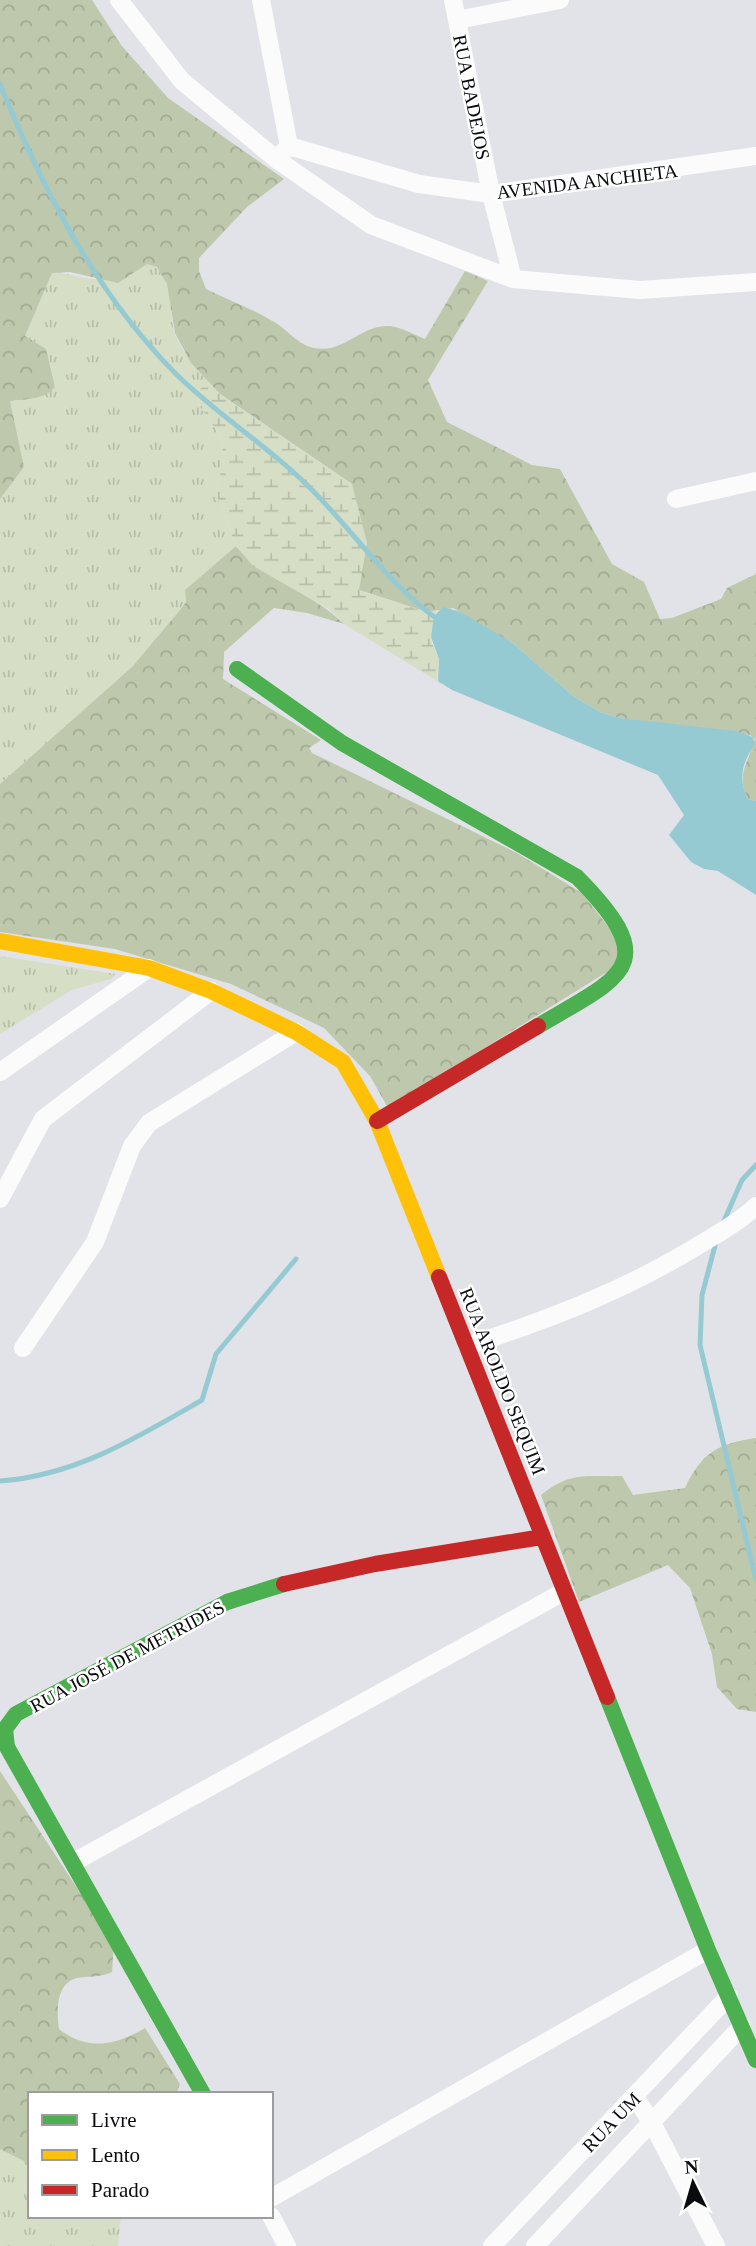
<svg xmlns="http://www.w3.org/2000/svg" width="756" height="2246" font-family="Georgia,serif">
<defs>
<pattern id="grass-tufts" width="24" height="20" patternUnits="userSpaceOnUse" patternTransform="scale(1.75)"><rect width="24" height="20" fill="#d6dfc6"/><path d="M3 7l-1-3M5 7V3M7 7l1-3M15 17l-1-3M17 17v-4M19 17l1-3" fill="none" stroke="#b6bea9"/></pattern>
<pattern id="forest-crowns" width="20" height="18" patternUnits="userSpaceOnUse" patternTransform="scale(1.75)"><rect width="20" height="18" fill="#bec8ac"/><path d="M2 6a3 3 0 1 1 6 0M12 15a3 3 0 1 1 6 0" fill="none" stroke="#a2aa93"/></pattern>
<pattern id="wetland-marsh" width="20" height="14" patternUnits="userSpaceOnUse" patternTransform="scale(1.75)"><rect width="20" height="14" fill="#d6dfc6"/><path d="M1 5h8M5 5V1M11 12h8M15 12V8" fill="none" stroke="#b6bea9"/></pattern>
</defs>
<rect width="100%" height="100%" fill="#e2e3e8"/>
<path fill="url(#grass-tufts)" d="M147,263C179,274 166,312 176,336C184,355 195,368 209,382L200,389L198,404L222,438L223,459L216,494L236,546L185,590L186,602L180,610L132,667L0,784V499L24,467L10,401L35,398L55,386L46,349L25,336L52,273C70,272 79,279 95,279C113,280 133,274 147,263Z
M0,956L116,974L111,979L72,990L0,1034Z
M0,2149L30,2164V2216H121L118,2246H0Z"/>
<path fill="url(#forest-crowns)" d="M0,0H92L121,45L168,98L284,179L247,207L199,258V271L206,289C228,300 253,309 274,322C288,330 298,345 314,348C344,354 361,324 390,326C401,327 415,335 425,339L465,271L488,281L428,380L447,422L532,465L560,469L612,564L644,582L660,619L672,618L721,599L727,588L756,574V801L748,799C735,774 749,762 755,739L750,735L620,718L600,712L573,696L514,644L453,608L427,612L359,590L352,484L220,394L191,363L175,333L167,284L157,267L147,264L118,283L70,272L52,273L25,336L46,349L55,387C44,400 26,399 10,401L24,467L0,499Z
M236,546C266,580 311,592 344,624L307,613L274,608L224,652L223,679L321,740L309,748L312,753L517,853L582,893L614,934L623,962L388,1108L370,1076L324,1028L231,984L115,949L0,932V784L132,667L180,610L186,602L185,590Z
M756,1438V1712L737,1709L717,1687L712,1654L690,1588L668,1565L579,1602L541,1495C571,1471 586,1477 622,1476L633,1495L685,1488C701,1453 719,1443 756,1438Z
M0,1771L114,1944L112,1972C95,1979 86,1975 74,1979C55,1986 57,2014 59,2029C87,2051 115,2046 145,2028L180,2084L176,2094H30V2164L0,2149Z"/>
<path fill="url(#wetland-marsh)" d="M209,382L220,394L352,484L367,543L359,590L427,612L437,610L431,641L439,659L437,679L445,686L344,624L330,610L253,566L236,546L216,494L223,459L222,438L198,404L200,389Z"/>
<path fill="#96cad2" d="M443,607L461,612L514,644L573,696L600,712L620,718L736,731L753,737L755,744C743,762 737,778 748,799L756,801V895L718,871L704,869L691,862L669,835L684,815L658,775L452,690L438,681L439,659L431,637L434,616Z"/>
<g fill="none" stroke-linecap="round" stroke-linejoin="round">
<path stroke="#96cad2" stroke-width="5" d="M0,84C42,188 95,292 175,373C218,416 273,449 316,494C357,536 389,584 437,619
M723,1223L742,1180L756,1165
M716,1242L702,1295L700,1345L756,1580
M0,1481C75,1476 138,1437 202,1400L216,1354L296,1259"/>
<path stroke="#fbfbfc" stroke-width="18" d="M119,0L182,81L276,159L289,146L419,184L491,194L756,156
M261,0L289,146
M453,0L491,194L513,279
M457,20L560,0
M276,159L371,225L513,279L640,290L756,282
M676,499L756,481
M0,1072L149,968
M0,1199L43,1119L211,991
M467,1346C548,1320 626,1290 699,1245C719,1233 739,1222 756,1206
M23,1348L95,1242L132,1146L149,1123L296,1032
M74,1862L565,1591
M635,2097L652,2123L716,2246
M271,2198L708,1950
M271,2216L287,2246
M492,2246L729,1996
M535,2246L742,2026"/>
<path stroke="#4caf50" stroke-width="16" d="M237,669L342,743L577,877C664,965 623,976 538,1026
M607,1697L708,1950L756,2060
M203,2094L7,1747L5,1729L16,1714L227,1602L284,1584"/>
<path stroke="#ffc107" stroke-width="16" d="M0,941L149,968L211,991L296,1032L343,1062L377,1121L439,1277"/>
<path stroke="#c62828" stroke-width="16" d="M377,1121L538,1026
M439,1277L607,1697
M284,1584L375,1564L542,1537"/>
</g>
<g text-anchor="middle" stroke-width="5" stroke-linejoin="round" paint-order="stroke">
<g font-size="19" fill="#0a0b0e" stroke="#fff">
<text transform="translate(472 97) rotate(79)" y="7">RUA BADEJOS</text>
<text transform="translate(587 181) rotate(-7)" y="7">AVENIDA ANCHIETA</text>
<text transform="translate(503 1381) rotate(68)" y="7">RUA AROLDO SEQUIM</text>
<text transform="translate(127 1656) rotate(-28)" y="7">RUA JOSÉ DE METRIDES</text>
<text transform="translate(611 2122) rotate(-46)" y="7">RUA UM</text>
</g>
</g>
<rect x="28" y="2092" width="245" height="126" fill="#ffffff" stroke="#9d9d9f" stroke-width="2"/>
<rect x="42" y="2115" width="35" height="10" fill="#4caf50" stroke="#9d9d9f" stroke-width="2"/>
<text x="91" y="2127" font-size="21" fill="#0a0b0e">Livre</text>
<rect x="42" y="2150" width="35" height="10" fill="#ffc107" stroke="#9d9d9f" stroke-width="2"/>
<text x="91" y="2162" font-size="21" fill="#0a0b0e">Lento</text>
<rect x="42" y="2185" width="35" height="10" fill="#c62828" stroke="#9d9d9f" stroke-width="2"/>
<text x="91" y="2197" font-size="21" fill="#0a0b0e">Parado</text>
<g transform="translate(693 2183) rotate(355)" stroke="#ffffff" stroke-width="5" paint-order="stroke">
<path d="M0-5L12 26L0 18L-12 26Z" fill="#0a0b0e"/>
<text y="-10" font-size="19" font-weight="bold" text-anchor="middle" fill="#0a0b0e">N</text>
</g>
</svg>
